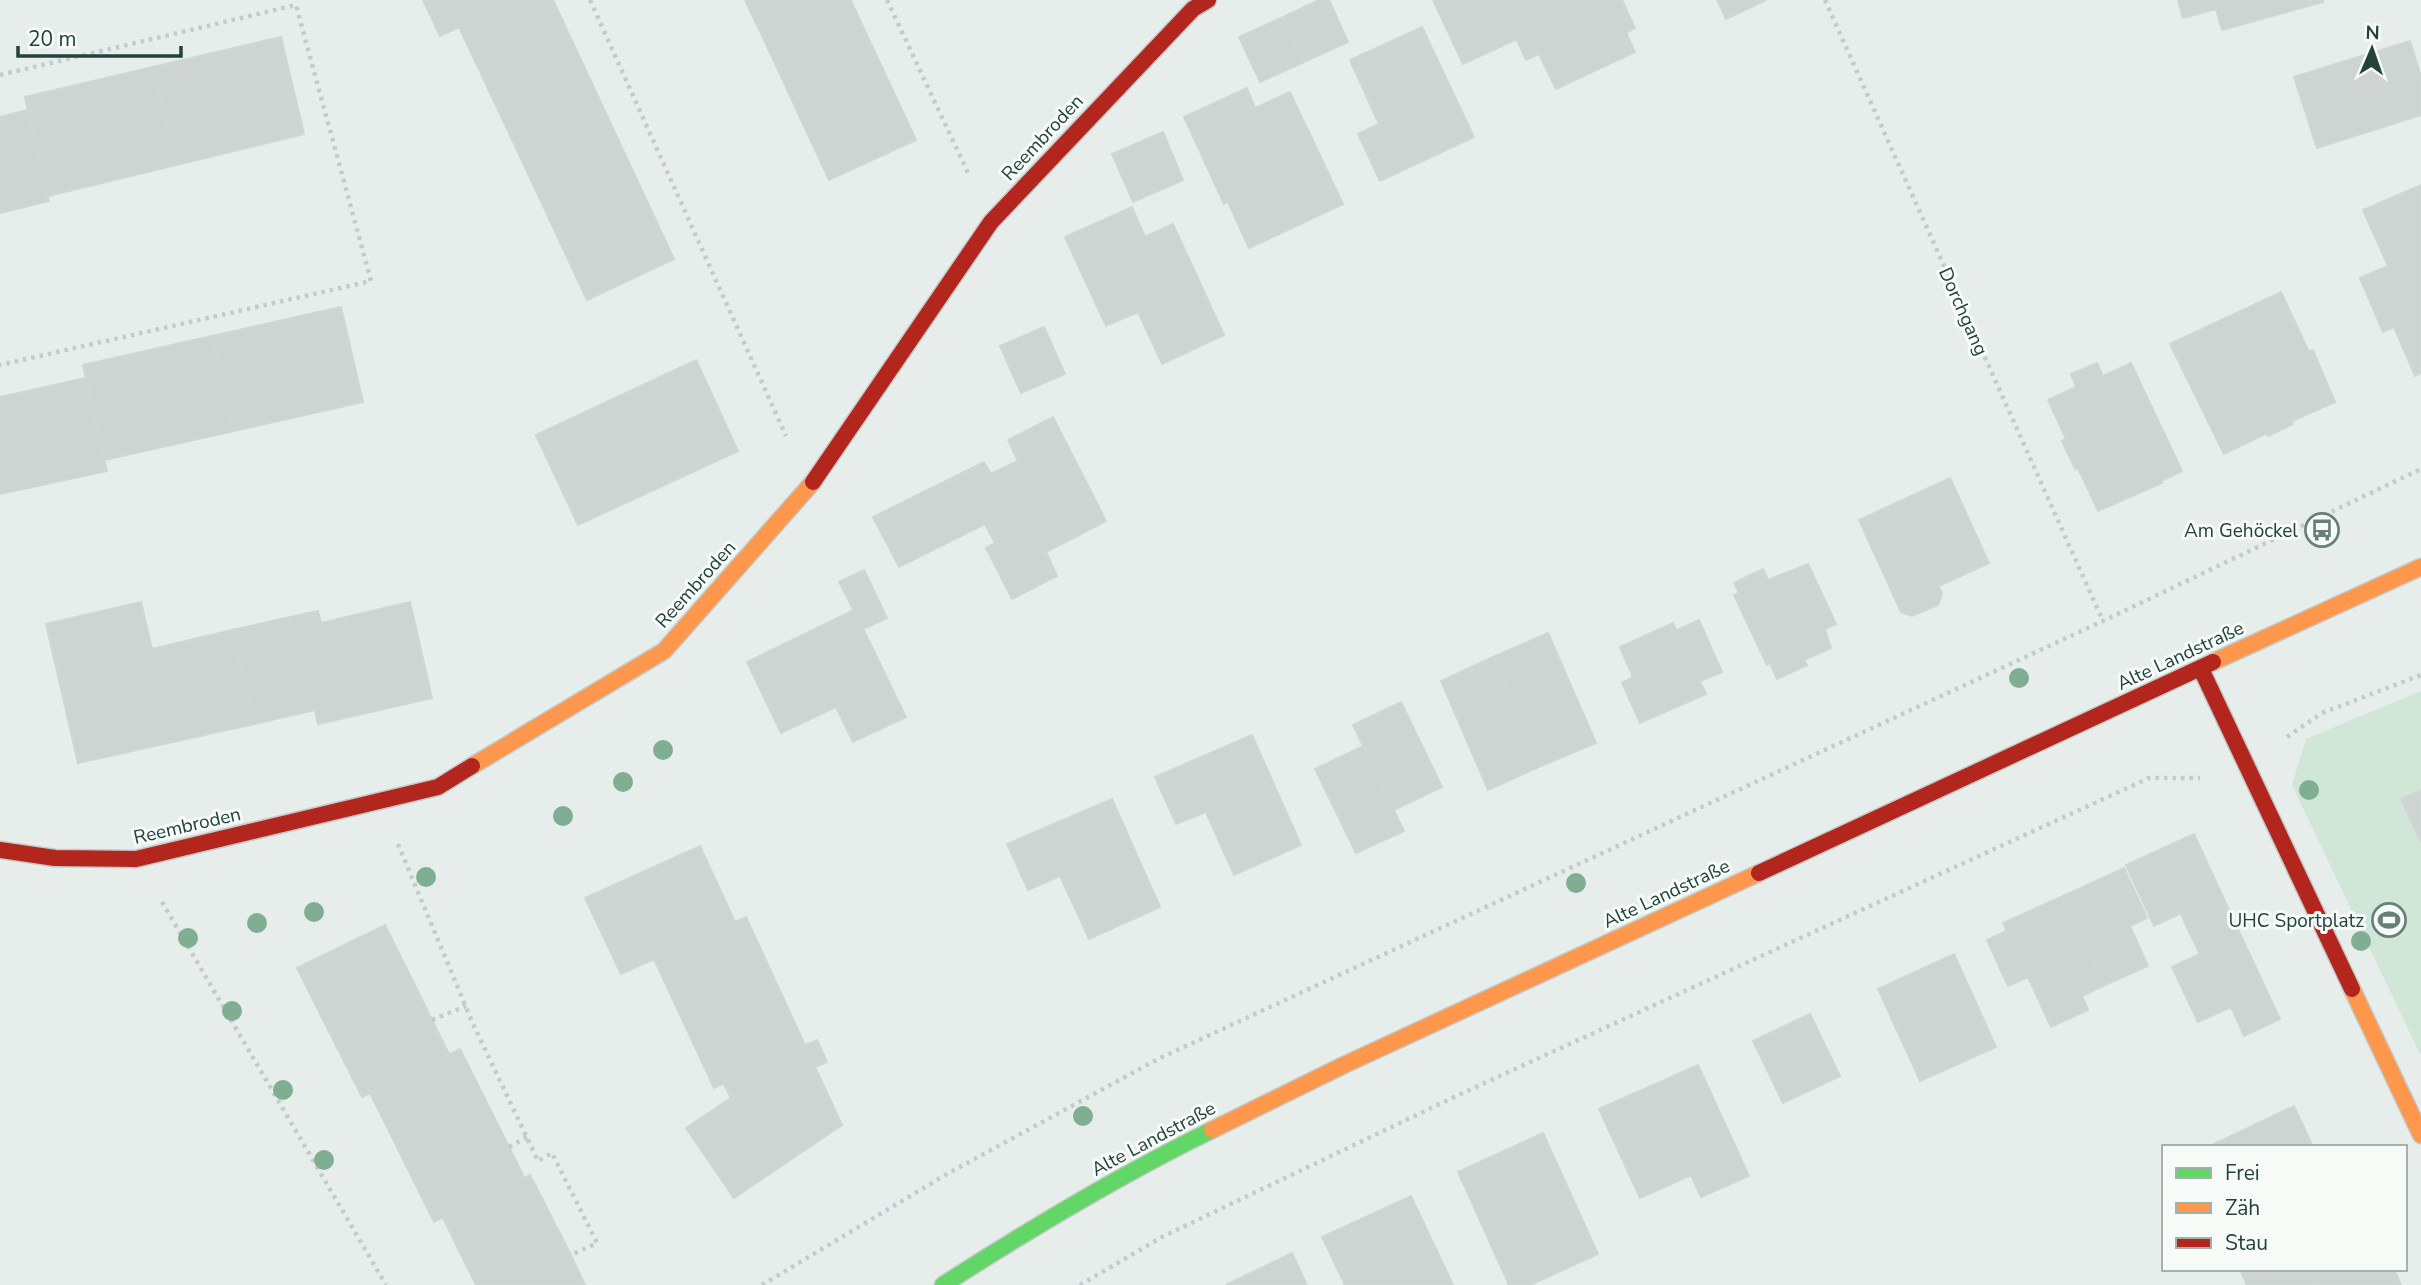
<svg xmlns="http://www.w3.org/2000/svg" width="2421" height="1285" font-family="'Nunito Sans',sans-serif">
<rect width="100%" height="100%" fill="#e7edea"/>
<path fill="#d0e6d7" d="M2421,691V1056L2292,785L2306,739Z"/>
<path fill="#ced4d2" stroke="#d0d6d3" stroke-width="2" d="M423,0H518L440,36Z
M518,0H553L610,122L523,163L459,27Z
M745,0H851L852,3L765,42Z
M1319,0H1329L1348,42L1304,62L1283,17Z
M1433,0H1499L1517,39L1463,64Z
M1499,0H1622L1635,28L1626,33L1635,52L1556,89L1539,54L1526,60Z
M1717,0H1766L1726,19Z
M2178,0H2323V2L2222,30L2216,9L2183,18Z
M852,3L916,140L829,180L765,42Z
M1283,17L1304,62L1260,82L1239,37Z
M1422,27L1474,137L1380,181L1358,134L1379,124L1350,60Z
M281,37L304,134L176,165L153,67Z
M2410,41L2421,76V115L2317,148L2294,77Z
M153,67L176,165L48,196L25,97Z
M1247,88L1255,108L1290,92L1334,185L1297,203L1305,222L1249,248L1228,202L1224,204L1184,117Z
M27,110L49,201L0,213V117Z
M610,122L674,259L587,300L523,163Z
M1163,132L1183,180L1133,202L1112,154Z
M1334,185L1343,204L1305,222L1297,203Z
M2421,185V373L2415,376L2394,327L2383,332L2360,278L2388,266L2363,210Z
M1132,207L1145,237L1173,224L1224,335L1162,364L1138,312L1106,326L1065,237Z
M2281,292L2309,352L2313,350L2335,402L2292,421L2293,424L2268,436L2267,433L2224,454L2170,344Z
M341,307L363,402L234,431L212,336Z
M1044,327L1065,374L1021,393L1000,346Z
M212,336L234,431L104,460L83,365Z
M696,360L738,451L578,525L536,435Z
M2097,363L2103,376L2131,363L2182,471L2161,481L2162,483L2098,511L2078,468L2075,469L2062,441L2066,439L2048,400L2076,387L2071,374Z
M86,378L107,471L0,494V397Z
M1053,417L1106,521L1046,552L1057,576L1012,599L986,548L995,543L985,524L899,567L873,517L984,462L991,474L1018,461L1008,440Z
M1950,478L1989,563L1939,586L1942,594L1938,605L1912,616L1901,612L1859,520Z
M1808,564L1836,624L1825,629L1831,648L1804,660L1807,665L1777,679L1770,663L1767,665L1734,595L1739,593L1734,583L1763,569L1768,580Z
M864,570L887,618L863,629L839,582Z
M141,602L152,649L232,630L254,724L78,763L46,624Z
M410,602L432,698L318,724L315,710L254,724L232,630L318,611L321,623Z
M854,610L906,717L853,742L836,707L781,733L747,662Z
M1699,620L1722,672L1701,681L1677,630Z
M1673,623L1706,694L1640,723L1622,683L1633,677L1620,647Z
M1548,633L1596,743L1541,766L1493,657Z
M1493,657L1541,766L1488,790L1441,681Z
M1401,702L1442,787L1394,810L1353,725Z
M1252,735L1301,845L1234,875L1206,812L1176,824L1155,777Z
M1363,746L1404,831L1356,853L1315,769Z
M2421,790V842L2401,799Z
M1112,799L1160,907L1089,939L1060,876L1028,890L1007,844Z
M2194,834L2230,912L2189,932L2181,913L2154,926L2126,865Z
M700,846L735,922L621,974L585,898Z
M2124,868L2147,918L2130,926L2148,966L2105,985L2063,896Z
M2063,896L2105,985L2082,996L2088,1010L2051,1027L2003,923Z
M2230,912L2280,1019L2244,1036L2231,1007L2198,1022L2172,967L2200,954L2189,932Z
M746,917L805,1045L714,1088L654,959Z
M385,925L449,1054L362,1097L297,968Z
M2006,931L2028,977L2008,986L1987,940Z
M1954,954L1996,1047L1920,1081L1878,989Z
M1810,1014L1840,1076L1783,1103L1753,1041Z
M817,1040L827,1062L815,1067L842,1125L734,1198L686,1128L731,1098L723,1082Z
M460,1049L524,1177L434,1222L370,1093Z
M1698,1065L1749,1176L1701,1197L1691,1175L1640,1198L1599,1109Z
M2294,1106L2313,1147H2208Z
M1543,1133L1598,1254L1530,1285H1509L1458,1172Z
M530,1175L571,1255L585,1285H476L443,1218Z
M1411,1196L1453,1285H1345L1322,1237Z
M1292,1253L1307,1285H1226Z
M2240,1269H2394L2401,1285H2318L2317,1283L2312,1285H2247Z"/>
<g fill="none" stroke-linecap="round" stroke-linejoin="round">
<g stroke="#c3cac7" stroke-width="19">
<path id="fast" d="M943,1285C1030,1229 1120,1175 1212,1130"/>
</g>
<g stroke="#c3cac7" stroke-width="19">
<path id="slow" d="M2213,662L2421,567
M472,766L664,651L813,482
M2352,989L2421,1135
M1212,1130L1344,1065L1759,873"/>
</g>
<g stroke="#c3cac7" stroke-width="19">
<path id="jam" d="M813,482L991,222L1193,9L1208,0
M2201,669L2352,989
M0,850L55,858L136,859L438,787L472,766
M1759,873L2213,662"/>
</g>
<path stroke="#c2ccca" stroke-width="4.5" stroke-dasharray="3.5 5" stroke-linecap="butt" d="M590,0L786,436
M887,0L970,177
M1825,0L2103,621
M0,75L296,5L371,281L0,365
M2287,737L2322,713L2421,675
M398,844L473,1024L538,1161L552,1153L597,1243L571,1255
M162,902L386,1285
M432,1020L466,1006
M509,1147L527,1137
M762,1285L947,1174L1158,1059L2103,621L2421,469
M1080,1285L1162,1237L1452,1098L2149,778H2200"/>
<use href="#fast" stroke="#63d668" stroke-width="16"/>
<use href="#slow" stroke="#ff974d" stroke-width="16"/>
<use href="#jam" stroke="#b3261e" stroke-width="16"/>
</g>
<g fill="#80ae93">
<circle cx="2019" cy="678" r="10"/>
<circle cx="663" cy="750" r="10"/>
<circle cx="623" cy="782" r="10"/>
<circle cx="2309" cy="790" r="10"/>
<circle cx="563" cy="816" r="10"/>
<circle cx="426" cy="877" r="10"/>
<circle cx="1576" cy="883" r="10"/>
<circle cx="314" cy="912" r="10"/>
<circle cx="257" cy="923" r="10"/>
<circle cx="188" cy="938" r="10"/>
<circle cx="2361" cy="941" r="10"/>
<circle cx="232" cy="1011" r="10"/>
<circle cx="283" cy="1090" r="10"/>
<circle cx="1083" cy="1116" r="10"/>
<circle cx="324" cy="1160" r="10"/>
</g>
<defs>
<g id="bus-ring" transform="scale(1.75)"><circle r="9.5" fill="#f6fbf8" stroke="#687e78" stroke-width="1.5"/><path d="M-5-6H5V4H4V6H2V4H-2V6H-4V4H-5ZM-3.5-4V0h7V-4ZM-3.5 1.2v1.5H-2V1.2ZM2 1.2v1.5H3.5V1.2Z" fill="#687e78"/></g>
<g id="stadium-ring" transform="scale(1.75)"><circle r="9.5" fill="#f6fbf8" stroke="#687e78" stroke-width="1.5"/><path d="M0-5a6.5 5 0 1 0 0 10a6.5 5 0 1 0 0-10ZM-3.5-1.8h7v3.6h-7Z" fill="#687e78"/></g>
</defs>
<g fill-rule="evenodd">
<use href="#bus-ring" x="2322" y="530"/>
<use href="#stadium-ring" x="2389" y="920"/>
</g>
<g text-anchor="middle" stroke-width="6" stroke-linejoin="round" paint-order="stroke">
<g font-size="19" fill="#23423a" stroke="#f6fbf8">
<text transform="translate(1042 137) rotate(-47)" y="7">Reembroden</text>
<text transform="translate(1964 311) rotate(66)" y="7">Dorchgang</text>
<text transform="translate(695 584) rotate(-48)" y="7">Reembroden</text>
<text transform="translate(2180 655) rotate(-25)" y="7">Alte Landstraße</text>
<text transform="translate(187 825) rotate(-13)" y="7">Reembroden</text>
<text transform="translate(1666 893) rotate(-25)" y="7">Alte Landstraße</text>
<text transform="translate(1153 1138) rotate(-28)" y="7">Alte Landstraße</text>
</g>
<g font-size="19" fill="#23423a" stroke="#f6fbf8" text-anchor="end">
<text x="2298" y="537">Am Gehöckel</text>
<text x="2364" y="927">UHC Sportplatz</text>
</g>
</g>
<rect x="2162" y="1145" width="245" height="126" fill="#f6fbf8" stroke="#a2b1ac" stroke-width="2"/>
<rect x="2176" y="1168" width="35" height="10" fill="#63d668" stroke="#a2b1ac" stroke-width="2"/>
<text x="2225" y="1180" font-size="21" fill="#23423a">Frei</text>
<rect x="2176" y="1203" width="35" height="10" fill="#ff974d" stroke="#a2b1ac" stroke-width="2"/>
<text x="2225" y="1215" font-size="21" fill="#23423a">Zäh</text>
<rect x="2176" y="1238" width="35" height="10" fill="#b3261e" stroke="#a2b1ac" stroke-width="2"/>
<text x="2225" y="1250" font-size="21" fill="#23423a">Stau</text>
<g transform="translate(2372 49) rotate(2)" stroke="#f6fbf8" stroke-width="5" paint-order="stroke">
<path d="M0-5L12 26L0 18L-12 26Z" fill="#23423a"/>
<text y="-10" font-size="19" font-weight="bold" text-anchor="middle" fill="#23423a">N</text>
</g>
<path d="M18 46v10h163v-10" fill="none" stroke="#23423a" stroke-width="3.5"/>
<text x="28" y="46" font-size="21" fill="#23423a" stroke="#f6fbf8" stroke-width="5" paint-order="stroke">20 m</text>
</svg>
